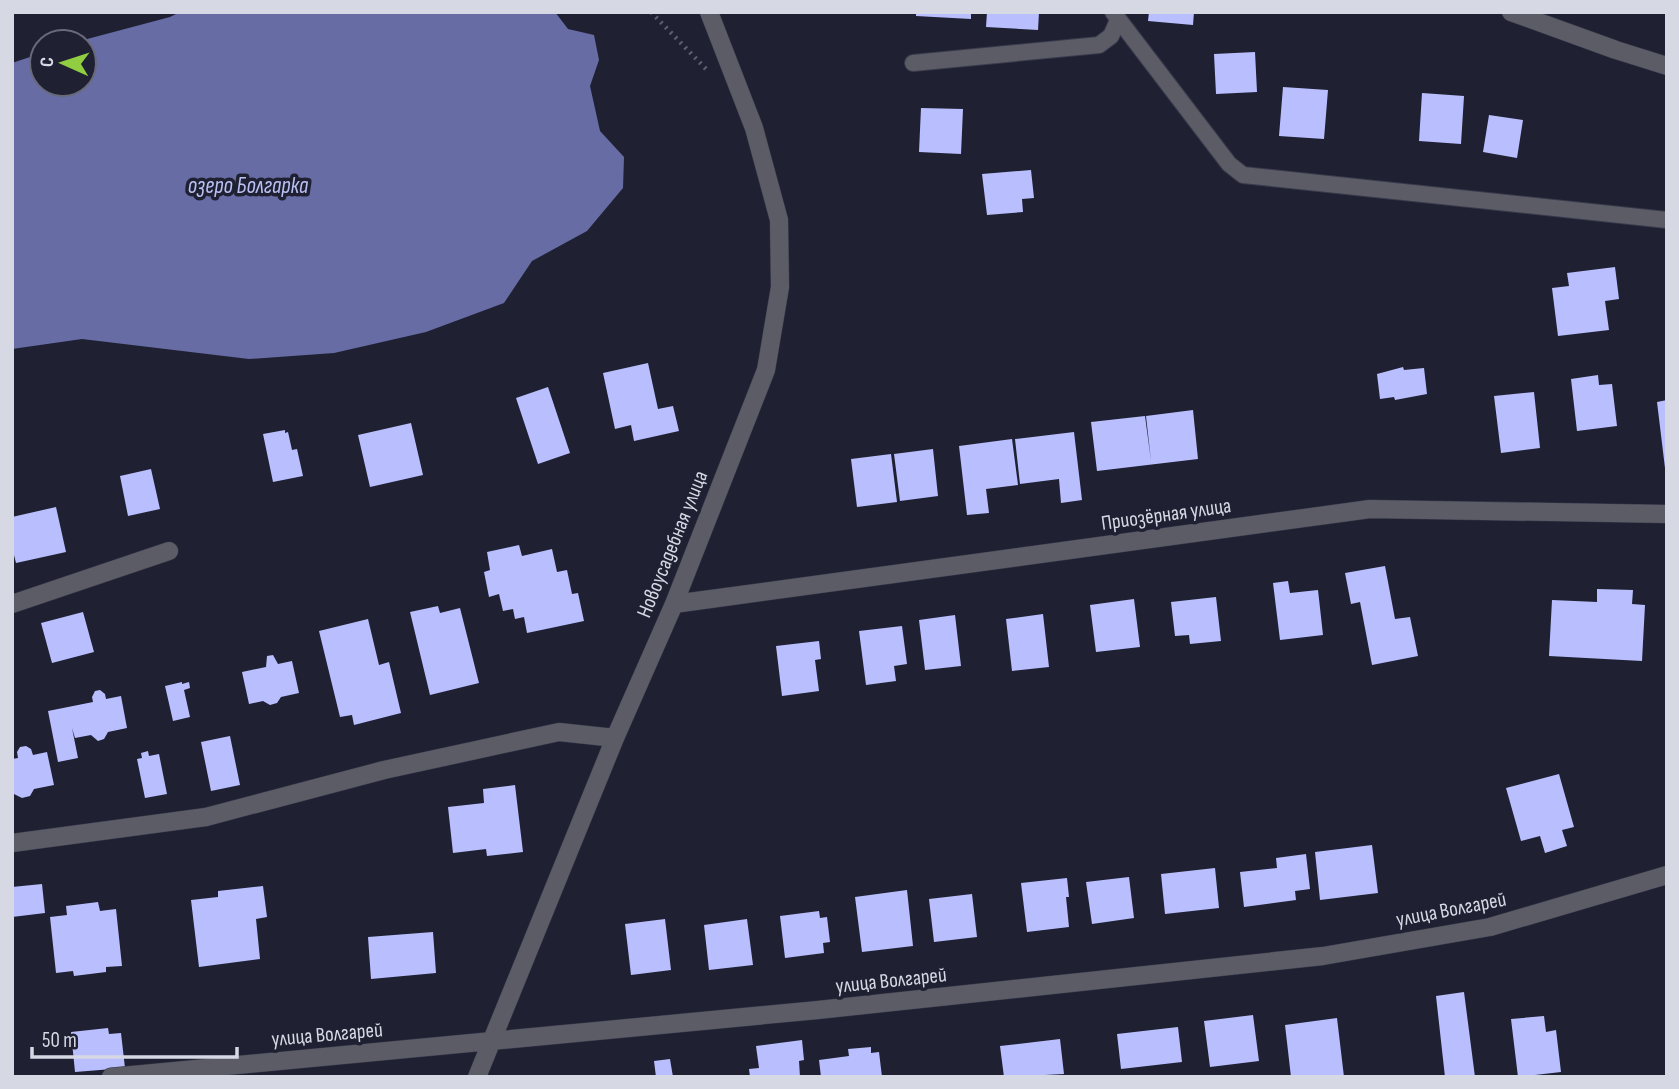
<svg xmlns="http://www.w3.org/2000/svg" width="1679" height="1089" font-family="'Sofia Sans Condensed',sans-serif">
<rect width="100%" height="100%" fill="#1f2133"/>
<path fill="#686ca5" d="M180,12H555L568,29L594,35L599,60L590,86L600,131L624,157L623,188L587,231L532,261L504,303L426,332L334,353L249,359L82,339L12,349V63L42,53V84H84V42H76L170,17Z"/>
<path fill="#b9bffe" d="M916,12H971V19L916,16Z
M987,12H1039L1038,30L986,27Z
M1149,12H1194L1193,25L1148,21Z
M1255,52L1257,92L1216,94L1214,54Z
M1283,87L1328,90L1324,139L1279,136Z
M1422,93L1464,96L1461,144L1419,141Z
M921,108L963,109L961,154L919,152Z
M1489,115L1523,120L1517,158L1483,152Z
M1031,170L1034,198L1022,199L1023,212L987,215L982,174Z
M1615,267L1619,299L1605,301L1609,330L1558,336L1552,288L1569,286L1567,273Z
M648,363L658,409L673,406L679,431L634,441L631,425L615,429L603,373Z
M1403,367L1404,370L1424,368L1427,394L1395,400L1394,397L1380,399L1377,374Z
M1598,375L1599,385L1612,384L1617,426L1577,431L1571,379Z
M548,387L570,453L538,464L516,398Z
M1534,392L1540,448L1501,453L1494,396Z
M1667,400V468H1665L1657,402Z
M1193,410L1198,459L1097,471L1091,422L1145,416L1151,461L1146,416Z
M411,423L423,475L370,487L358,435Z
M285,430V433L288,432L292,450L297,449L303,476L273,482L263,434Z
M1074,432L1082,500L1061,503L1059,479L1020,484L1015,439Z
M1012,439L1018,485L986,489L989,513L967,515L959,446Z
M933,449L938,496L900,501L894,454Z
M891,454L897,502L857,507L851,459Z
M151,469L160,509L128,516L120,476Z
M56,507L66,552L16,563L12,547V517Z
M519,545L522,556L552,549L557,572L567,570L572,594L578,593L584,621L527,633L524,617L515,619L513,609L503,611L499,594L489,597L484,572L490,570L487,552Z
M1385,566L1395,619L1410,617L1418,656L1372,665L1360,602L1351,604L1345,573Z
M1288,581L1290,593L1318,590L1323,635L1280,640L1273,583Z
M1597,589L1633,590L1632,604L1645,605L1642,661L1549,656L1552,600L1597,602Z
M1216,597L1221,641L1190,644L1189,635L1175,636L1171,602Z
M1134,599L1140,647L1096,652L1090,605Z
M438,606L440,613L460,608L479,683L430,695L410,612Z
M83,612L94,652L52,663L41,623Z
M1043,614L1049,667L1012,671L1006,619Z
M955,615L961,666L925,670L919,620Z
M368,619L379,665L389,662L401,713L354,725L352,715L340,717L319,631Z
M902,626L907,664L894,666L896,681L866,685L859,631Z
M819,641L821,659L815,660L819,691L782,696L776,646Z
M273,655L278,664L292,661L299,693L281,697L277,703L270,705L263,701L249,704L242,672L266,667L267,656Z
M182,682V684L189,682L190,688L184,690L190,717L173,721L165,686Z
M100,690L105,694L106,699L121,696L127,728L108,732L104,739L98,741L91,735L75,738L72,728L78,758L58,762L48,711L93,702L92,697L95,691Z
M230,736L240,785L211,791L201,742Z
M26,746L31,749L33,755L47,752L54,785L34,789L30,796L22,798L12,793V759L18,758L17,752L20,747Z
M148,751L149,756L159,754L167,794L145,798L137,759L142,758L141,753Z
M1559,774L1574,827L1562,830L1567,846L1545,853L1540,836L1521,841L1506,788Z
M515,785L523,852L487,856L486,849L453,853L448,807L484,803L483,789Z
M1372,845L1378,893L1320,900L1315,852Z
M1306,854L1310,889L1295,891L1296,900L1244,907L1240,872L1277,868L1276,858Z
M1215,868L1219,908L1165,914L1161,874Z
M1129,877L1134,918L1092,924L1086,882Z
M1067,878L1069,897H1066L1069,927L1027,932L1021,883Z
M42,884L45,913L12,917V887Z
M263,886L267,917L256,919L260,959L199,967L191,900L218,897V891Z
M907,890L913,946L862,952L855,897Z
M972,894L977,937L934,942L929,899Z
M98,902L100,911L116,909L122,966L106,967V972L74,976L73,971L56,973L50,917L67,915L66,906Z
M819,911L820,918L827,917L830,942L823,943L824,953L785,958L780,916Z
M665,919L671,970L631,975L625,924Z
M747,919L753,965L709,970L704,925Z
M433,932L436,973L371,979L368,937Z
M1464,992L1475,1077H1445L1436,996Z
M1253,1015L1259,1061L1210,1067L1204,1021Z
M1544,1016L1546,1032L1556,1030L1561,1072L1518,1077L1511,1019Z
M1337,1018L1344,1077H1291L1285,1025Z
M1178,1027L1182,1062L1121,1069L1117,1034Z
M108,1028L109,1034L121,1033L125,1068L75,1072L71,1032Z
M1060,1039L1064,1074L1004,1077L1000,1046Z
M802,1040L804,1060L799,1061L800,1077H750L749,1069L759,1068L756,1046Z
M871,1047V1053L879,1052L882,1077H821L819,1060L849,1056L848,1049Z
M670,1059L673,1077H656L654,1061Z"/>
<g fill="none" stroke-linecap="round" stroke-linejoin="round">
<g stroke="#393b4c" stroke-width="18">
<path id="lane" d="M1113,12L1229,164L1243,175L1667,220
M913,63L1099,45L1111,36L1118,20"/>
</g>
<g stroke="#393b4c" stroke-width="19">
<path id="street" d="M1511,12L1616,50L1667,66
M12,604L169,551
M674,604L1370,509L1667,514
M12,843L206,817L384,770L559,732L615,738
M111,1077L818,1010L1323,956L1490,927L1667,875
M477,1077L615,738L674,604L766,370L780,287L779,220L754,128L709,12"/>
</g>
<path stroke="#5e6070" stroke-width="4.5" stroke-dasharray="2 5" stroke-linecap="butt" d="M651,12L706,69"/>
<use href="#lane" stroke="#5b5c66" stroke-width="16"/>
<use href="#street" stroke="#5b5c66" stroke-width="18"/>
</g>
<g text-anchor="middle" stroke-width="7" stroke-linejoin="round" paint-order="stroke">
<g font-size="21" fill="#d6d8e4" stroke="#1f2133">
<text transform="translate(1166 514) rotate(-8)" y="7">Приозёрная улица</text>
<text transform="translate(672 544) rotate(-68)" y="7">Новоусадебная улица</text>
<text transform="translate(1451 909) rotate(-11)" y="7">улица Волгарей</text>
<text transform="translate(891 980) rotate(-6)" y="7">улица Волгарей</text>
<text transform="translate(327 1034) rotate(-5)" y="7">улица Волгарей</text>
</g>
<g font-size="23" font-style="italic" fill="#bbc0f3" stroke="#1f2133">
<text x="248" y="193">озеро Болгарка</text>
</g>
</g>
<rect width="1679" height="1089" fill="none" stroke="#d6d8e4" stroke-width="28"/>
<g transform="translate(63 63) rotate(273)"><circle r="33" fill="#1f2133" stroke="#686a7a" stroke-width="2"/>
<path d="M0-5L12 26L0 18L-12 26Z" fill="#90cd41"/>
<text y="-10" font-size="19" font-weight="bold" text-anchor="middle" fill="#d6d8e4">С</text>
</g>
<path d="M32 1047v10h205v-10" fill="none" stroke="#d6d8e4" stroke-width="3.5"/>
<text x="42" y="1047" font-size="21" fill="#d6d8e4" stroke="#1f2133" stroke-width="5" paint-order="stroke">50 m</text>
</svg>
